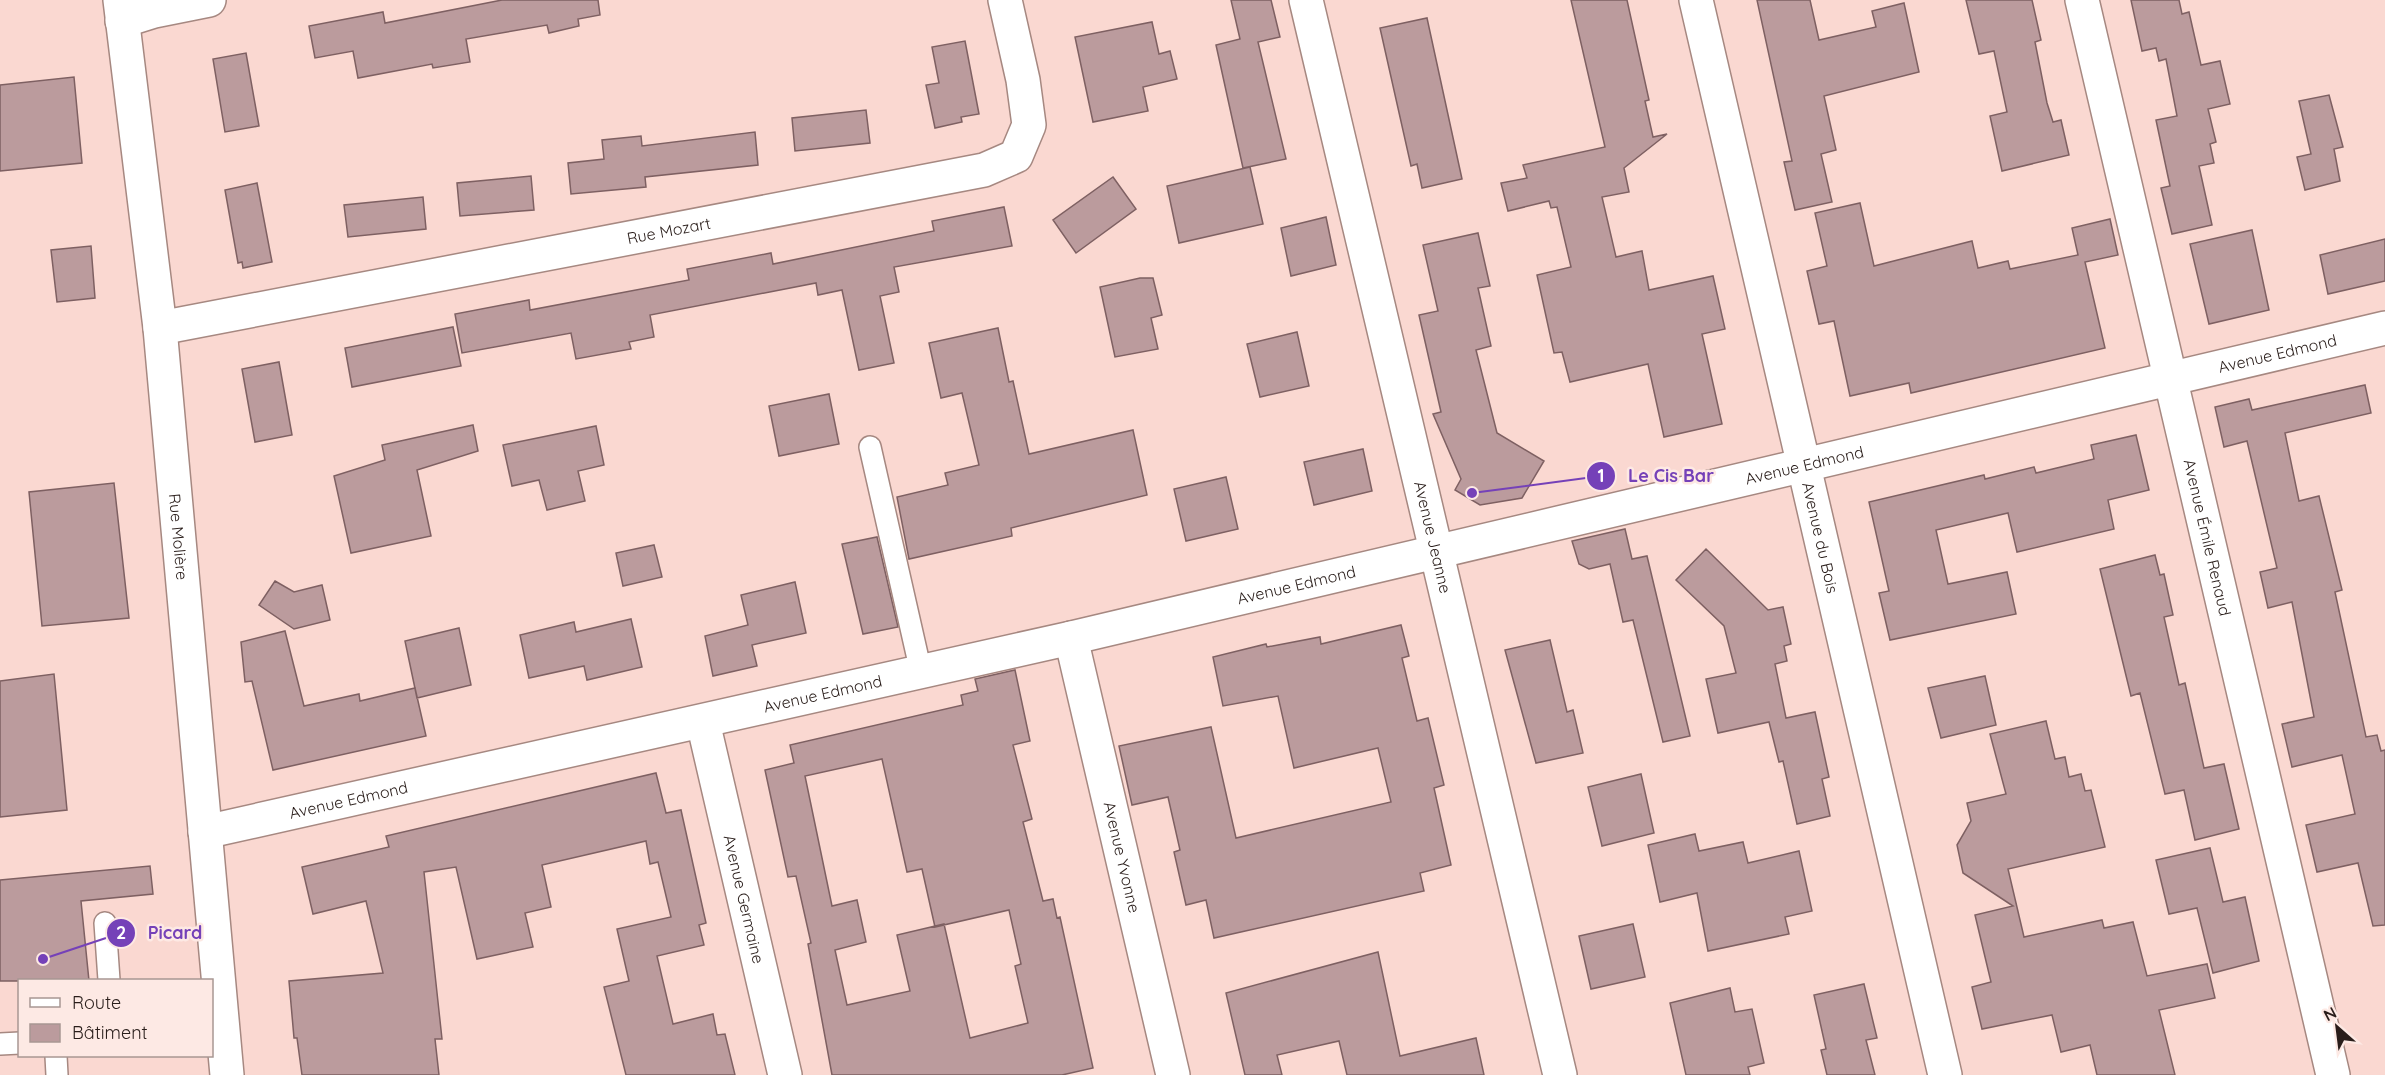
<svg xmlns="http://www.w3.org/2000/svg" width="2385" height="1075" font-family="Quicksand,sans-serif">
<rect width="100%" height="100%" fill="#fad8d1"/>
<path fill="#bb9b9d" stroke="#7e6062" stroke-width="1.5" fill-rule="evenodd" d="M502,0H598L600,15L578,19L579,26L549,33L547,25L466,39L470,62L433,68L432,64L358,78L353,51L315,58L309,26L383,12L385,23Z
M1231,0H1271L1280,37L1258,42L1286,159L1243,168L1216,45L1240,39Z
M1571,0H1627L1649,100L1645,101L1653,137L1667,134L1624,168L1629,192L1602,197L1616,257L1642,251L1649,290L1713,276L1725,329L1702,334L1722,424L1664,437L1648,364L1570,382L1562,352L1554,353L1537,275L1571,267L1557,207L1551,208L1549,201L1508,211L1501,183L1527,178L1523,165L1605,147Z
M1757,0H1810L1819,40L1876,27L1872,11L1904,3L1919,72L1824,96L1836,150L1821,154L1832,202L1795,210L1784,162L1792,161Z
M1966,0H2032L2041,40L2035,42L2047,103L2053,122L2061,120L2069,155L2002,171L1990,116L2007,112L1994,51L1979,54Z
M2131,0H2179L2182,14L2189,12L2201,65L2220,61L2230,104L2208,109L2216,142L2210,144L2214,163L2199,166L2212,225L2172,234L2161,188L2170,186L2156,120L2177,116L2166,59L2159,61L2156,48L2142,51Z
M1427,18L1462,179L1422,188L1417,164L1411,166L1380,28Z
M1152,22L1159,54L1170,51L1177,79L1143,87L1148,111L1093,122L1075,37Z
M965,41L979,114L961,117L962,122L935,128L926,85L939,83L932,47Z
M246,53L259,126L225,132L213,59Z
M74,77L82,163L0,171V85Z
M2329,95L2343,147L2334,149L2340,181L2305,190L2297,157L2311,154L2299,101Z
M866,110L870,143L795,151L792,118Z
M755,132L758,165L645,177L646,187L571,194L568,163L604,159L602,140L641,136L642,146Z
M1250,167L1263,224L1179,243L1167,186Z
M531,176L534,210L460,216L457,183Z
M1113,177L1136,209L1076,253L1053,220Z
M257,183L272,262L243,268L242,262L238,263L225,190Z
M423,197L426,229L348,237L344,205Z
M1860,203L1874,266L1972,241L1978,268L2008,261L2010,269L2078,255L2072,228L2110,219L2118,255L2085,262L2105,348L1911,393L1909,383L1850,396L1834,321L1819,324L1807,271L1827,266L1815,213Z
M1004,207L1012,246L894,267L899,292L880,296L894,363L859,370L842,290L818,295L816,283L650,315L654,337L629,342L631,349L576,359L571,333L462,353L455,314L529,300L530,310L689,280L687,269L771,253L773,264L934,231L932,221Z
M1326,217L1336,265L1291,276L1281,228Z
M2252,230L2269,310L2209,324L2190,244Z
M1478,233L1490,286L1478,288L1491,346L1476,350L1497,433L1544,461L1522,498L1480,505L1455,490L1461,479L1433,414L1441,412L1419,315L1438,311L1423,245Z
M2385,239V281L2328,294L2320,255Z
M91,246L95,298L57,302L51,250Z
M1140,278H1153L1162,315L1151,318L1158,349L1115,357L1100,287Z
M453,327L461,366L352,387L345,348Z
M998,328L1009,382L1013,381L1029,454L1133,430L1147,495L1011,528L1012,536L909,559L897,497L948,485L945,473L979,465L962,393L941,398L929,343Z
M1297,332L1309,386L1260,397L1247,344Z
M279,362L292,435L255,442L242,369Z
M2365,385L2371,413L2285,433L2299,501L2319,496L2342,590L2335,592L2366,737L2377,735L2381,751L2385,750V925L2373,926L2358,863L2317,872L2306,825L2355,814L2342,755L2292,767L2282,724L2314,717L2292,602L2268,608L2260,572L2277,568L2247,441L2224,447L2215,407L2249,399L2252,410Z
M829,394L839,444L779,456L769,406Z
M473,425L478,451L417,470L431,536L351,553L334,476L385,460L382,445Z
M596,426L604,465L578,471L585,501L547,510L539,480L512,486L503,445Z
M2136,435L2149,490L2108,500L2114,529L2017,552L2008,513L1936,530L1948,584L2007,572L2016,614L1890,640L1879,593L1889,591L1869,502L1984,475L1985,479L2034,467L2036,473L2094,459L2091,445Z
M1363,449L1372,491L1314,505L1304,462Z
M1226,477L1238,529L1186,541L1174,489Z
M114,483L129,618L42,626L29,492Z
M1625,529L1632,559L1647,556L1690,736L1663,742L1633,620L1623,622L1610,564L1589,569L1579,564L1572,541Z
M877,537L898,627L863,634L842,544Z
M654,545L662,577L623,586L616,553Z
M1706,549L1768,610L1783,607L1791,644L1784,646L1787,661L1775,664L1786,718L1815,712L1829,777L1822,779L1830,816L1797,824L1783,761L1779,762L1769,722L1718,733L1706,679L1736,673L1724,626L1676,580Z
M2155,555L2160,575L2164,574L2173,615L2164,617L2179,685L2185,683L2204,768L2224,764L2239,829L2195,840L2184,790L2165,794L2140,693L2131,696L2100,569Z
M275,581L294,592L322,585L330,620L294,629L259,605Z
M795,582L806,633L752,645L757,666L713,676L705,636L748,625L741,595Z
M631,619L642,667L587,680L584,666L529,678L520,635L574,622L576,632Z
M1401,625L1409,656L1402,658L1417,721L1428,718L1444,785L1434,788L1451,865L1420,873L1424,891L1214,938L1206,900L1186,905L1174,852L1180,850L1168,797L1132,805L1119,746L1211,727L1236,838L1391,802L1378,748L1294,768L1278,696L1223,706L1213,657L1266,644L1267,647L1320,637L1321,644Z
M459,628L471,685L417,698L405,641Z
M285,631L304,706L359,694L360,701L415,688L426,736L273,770L252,681L245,682L241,642Z
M1550,640L1567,712L1573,710L1583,753L1536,763L1505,650Z
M1015,670L1030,741L1013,745L1032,819L1023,822L1043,901L1053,899L1057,918L1060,917L1093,1068L1062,1075H832L808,944L811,943L796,876L788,877L765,770L794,763L790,745L963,705L961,695L978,691L975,679ZM882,759L907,872L922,869L935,927L1009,910L1021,964L1015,966L1028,1023L970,1038L944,924L897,935L910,991L847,1005L835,950L866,942L857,900L832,906L805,776Z
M54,674L67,810L0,817V681Z
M1985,676L1996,725L1941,738L1928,688Z
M2046,721L2055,759L2065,757L2069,777L2081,774L2085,791L2091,790L2105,847L2008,869L2024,937L2102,920L2104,928L2133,922L2147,976L2207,964L2215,998L2159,1010L2175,1075H2097L2090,1045L2061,1052L2052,1015L1982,1029L1972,987L1991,982L1975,915L2013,906L1963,873L1957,845L1971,821L1967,803L2006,794L1990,734Z
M656,773L666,813L681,810L706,923L699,925L704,945L657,956L673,1024L713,1014L717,1035L725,1034L735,1075H626L604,987L629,981L617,929L671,917L658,862L650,864L646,841L542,865L551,907L525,913L533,947L477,959L456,867L424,872L442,1039H435L439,1075H302L297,1038H294L289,981L383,973L366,901L313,914L302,867L389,847L386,836Z
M1641,774L1654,833L1602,846L1588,787Z
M1695,834L1699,851L1743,842L1748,863L1799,851L1812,911L1785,917L1789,934L1708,951L1697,893L1660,902L1648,845Z
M2210,848L2223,902L2245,897L2259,961L2213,973L2197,908L2169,914L2156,860Z
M150,866L153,894L81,901L89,981H0V880Z
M1633,924L1645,977L1591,989L1579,936Z
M1378,952L1400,1056L1476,1038L1484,1075H1347L1339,1041L1277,1055L1282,1075H1245L1226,993Z
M1864,984L1877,1038L1866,1040L1875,1075H1827L1821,1050L1826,1049L1814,995Z
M1730,988L1735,1012L1752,1009L1764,1063L1748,1067L1750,1075H1686L1670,1003Z"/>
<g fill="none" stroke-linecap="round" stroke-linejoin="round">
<g stroke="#a68881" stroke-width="24">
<path id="lane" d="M870,447L921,672
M105,923L109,980
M0,1044L20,1043
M56,1056L57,1075"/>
</g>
<g stroke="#a68881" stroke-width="36">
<g id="street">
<path id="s1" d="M120,0L160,328L227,1075"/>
<path id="s2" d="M1306,0L1560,1075"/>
<path id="s3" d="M1696,0L1945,1075"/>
<path id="s4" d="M2082,0L2333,1075"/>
<path d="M122,21L154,11L209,0"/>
<path id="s5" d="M160,328L984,170L1016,156L1029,125L1023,80L1005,0"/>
<path id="s6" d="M1071,638L1173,1075"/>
<path id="s7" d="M703,722L785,1075"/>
<path id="s8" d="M205,832L1071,638L2385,328"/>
</g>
</g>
<use href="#lane" stroke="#fff" stroke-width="21"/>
<use href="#street" stroke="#fff" stroke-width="33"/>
</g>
<g text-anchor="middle" stroke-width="5" stroke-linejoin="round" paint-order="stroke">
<g font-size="16" fill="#291d1a" stroke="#fde9e4">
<text dy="6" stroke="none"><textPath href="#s5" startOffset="518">Rue Mozart</textPath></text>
<text dy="6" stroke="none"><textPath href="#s8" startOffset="2127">Avenue Edmond</textPath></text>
<text dy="6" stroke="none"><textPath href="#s8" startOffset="1641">Avenue Edmond</textPath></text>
<text dy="6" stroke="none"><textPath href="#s1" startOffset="540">Rue Molière</textPath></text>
<text dy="6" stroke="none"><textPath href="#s2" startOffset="552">Avenue Jeanne</textPath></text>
<text dy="6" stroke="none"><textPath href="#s4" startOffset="552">Avenue Émile Renaud</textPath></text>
<text dy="6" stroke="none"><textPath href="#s3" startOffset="552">Avenue du Bois</textPath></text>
<text dy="6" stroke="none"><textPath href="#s8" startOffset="1119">Avenue Edmond</textPath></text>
<text dy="6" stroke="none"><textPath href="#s8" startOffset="633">Avenue Edmond</textPath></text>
<text dy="6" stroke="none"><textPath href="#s8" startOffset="147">Avenue Edmond</textPath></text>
<text dy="6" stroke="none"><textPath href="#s6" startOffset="225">Avenue Yvonne</textPath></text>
<text dy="6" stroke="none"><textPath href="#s7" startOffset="182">Avenue Germaine</textPath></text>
</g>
</g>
<path fill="none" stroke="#7541b8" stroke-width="2" d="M1472 493L1601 476M43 959L121 933"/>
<g fill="#7541b8" stroke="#fde9e4" stroke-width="2">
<circle cx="1472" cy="493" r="6"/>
<circle cx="43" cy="959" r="6"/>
<circle cx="1601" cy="476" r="15"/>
<circle cx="121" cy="933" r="15"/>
</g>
<g font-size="18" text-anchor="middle" font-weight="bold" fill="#fff">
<text x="1601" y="482">1</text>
<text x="121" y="939">2</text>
</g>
<g font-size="18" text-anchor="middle" font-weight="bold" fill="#7541b8" stroke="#fde9e4" stroke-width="5" stroke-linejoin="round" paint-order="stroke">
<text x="1671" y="482">Le Cis Bar</text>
<text x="175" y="939">Picard</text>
</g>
<rect x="18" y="979" width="195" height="78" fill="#fde9e4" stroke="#a89793" stroke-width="1.5"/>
<rect x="30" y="998" width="30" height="9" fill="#ffffff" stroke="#a89793" stroke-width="1.5"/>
<text x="72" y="1009" font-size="18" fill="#291d1a">Route</text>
<rect x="30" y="1024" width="30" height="18" fill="#bb9b9d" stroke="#a89793" stroke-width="1.5"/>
<text x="72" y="1039" font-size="18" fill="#291d1a">Bâtiment</text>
<g transform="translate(2337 1027) rotate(332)" stroke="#fde9e4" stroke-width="4.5" paint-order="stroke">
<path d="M0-4.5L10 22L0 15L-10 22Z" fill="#291d1a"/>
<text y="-9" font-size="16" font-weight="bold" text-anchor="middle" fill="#291d1a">N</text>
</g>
</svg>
